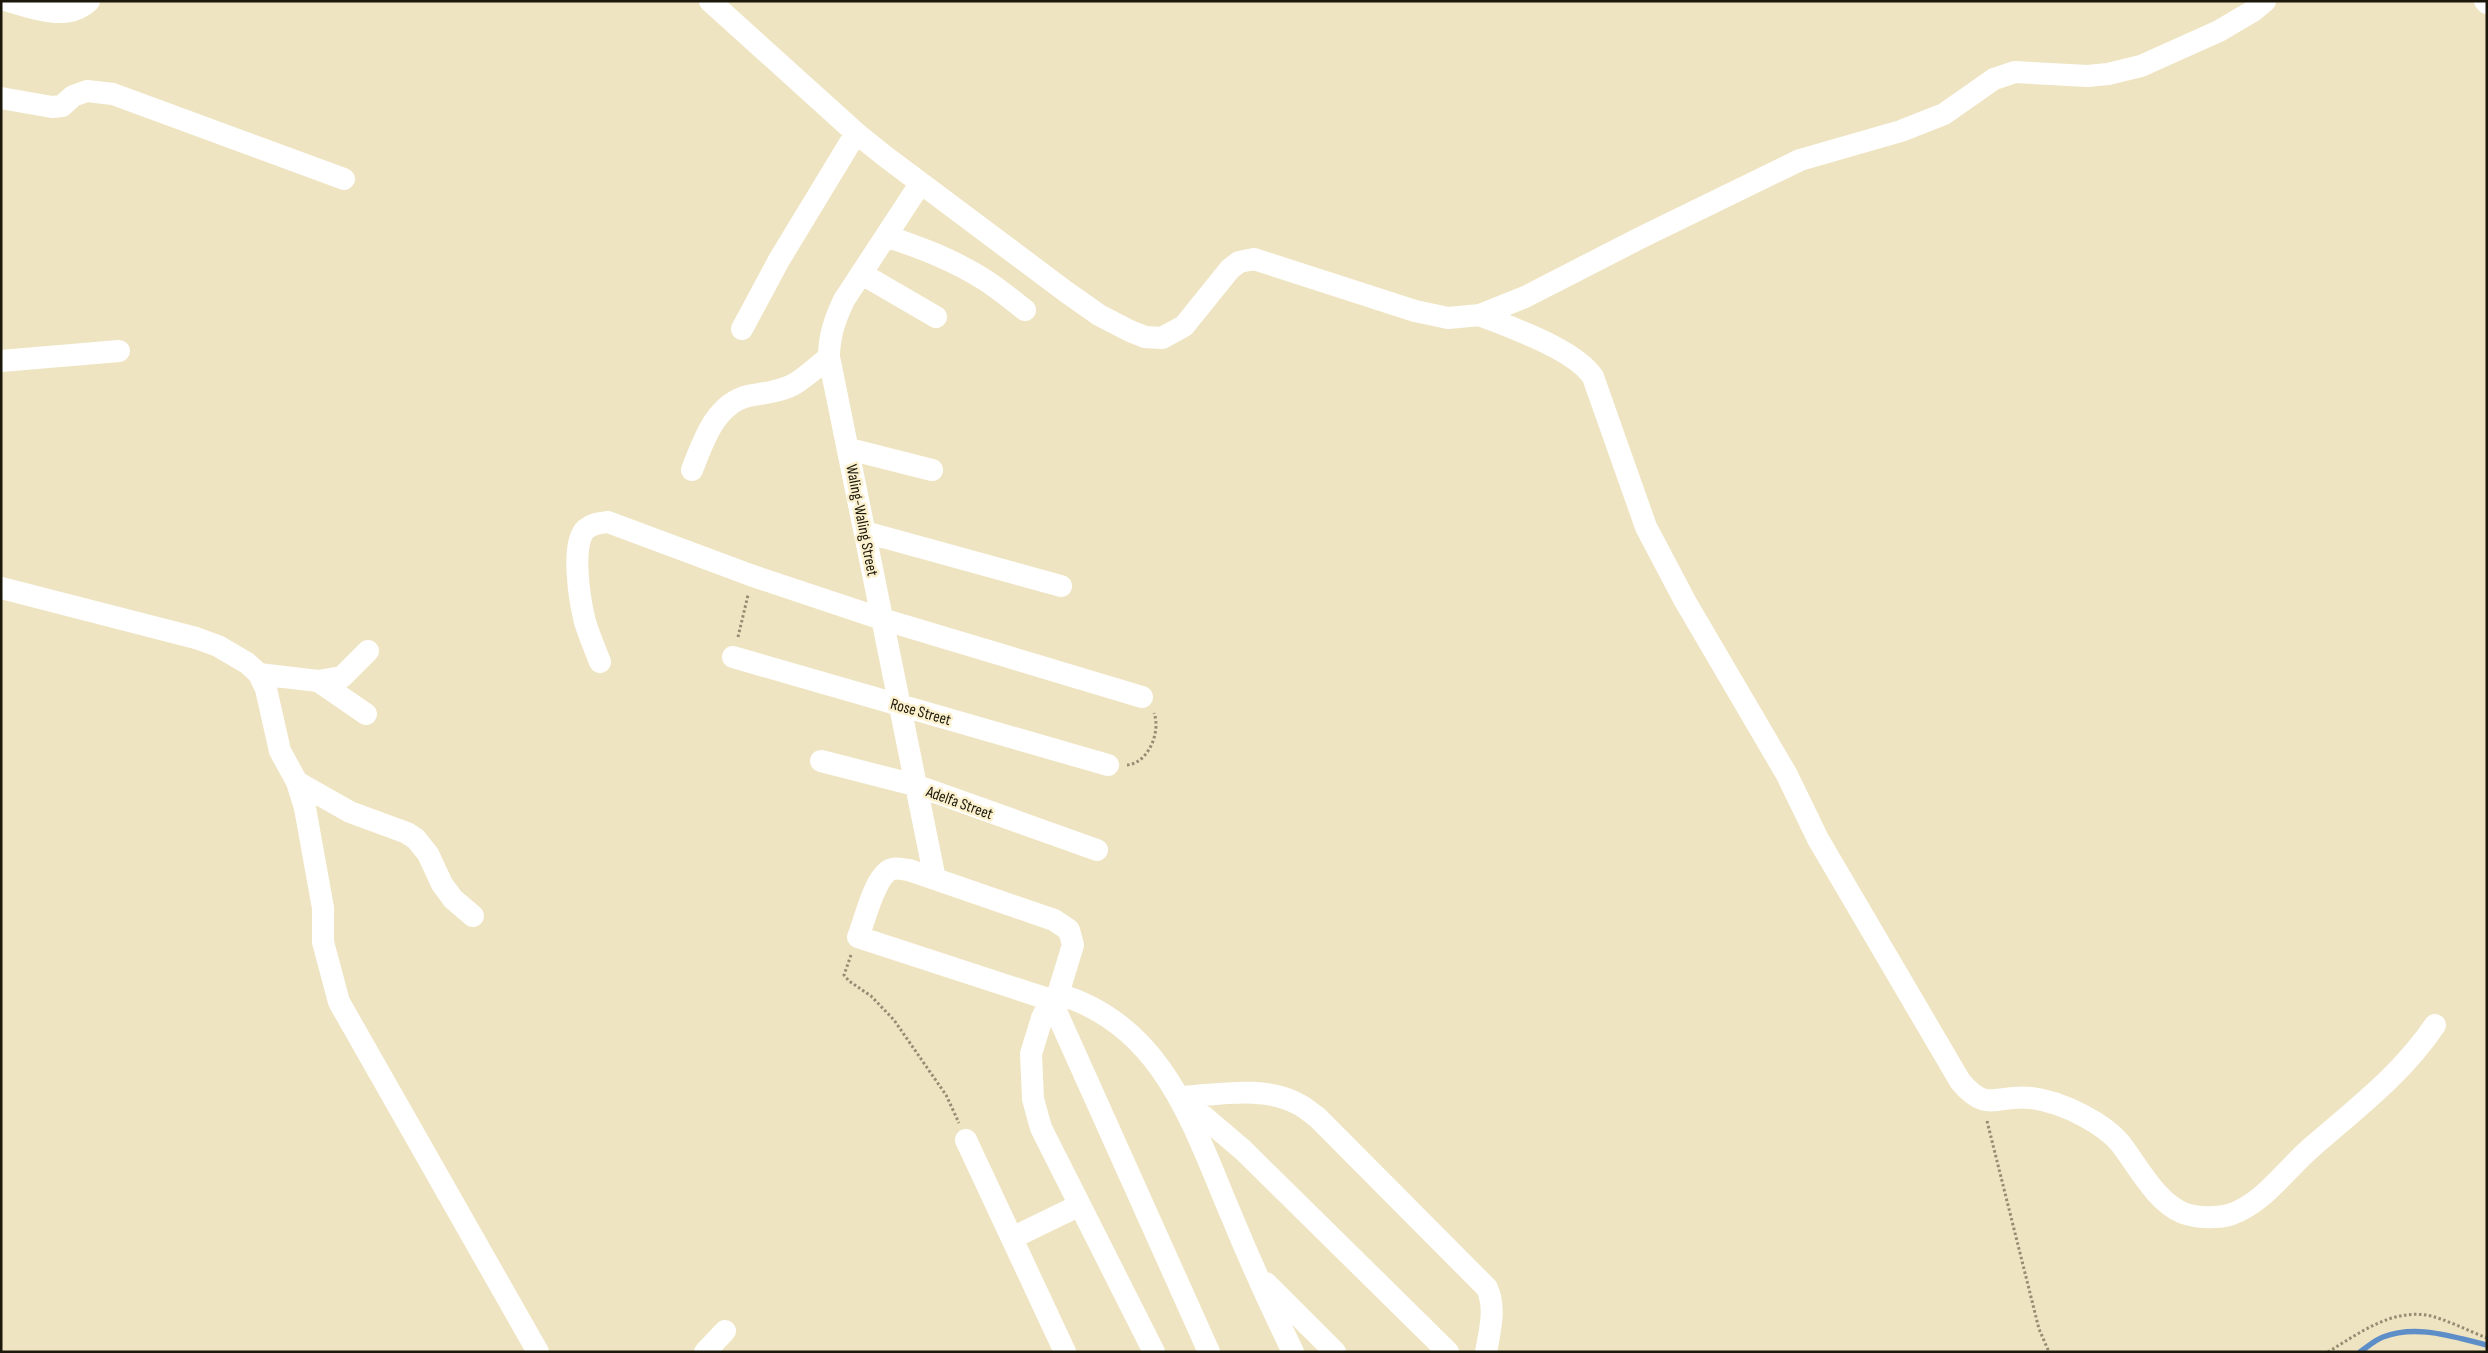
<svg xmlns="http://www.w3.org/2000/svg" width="2488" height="1353" font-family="'Sofia Sans Condensed',sans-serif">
<rect width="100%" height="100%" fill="#efe4c1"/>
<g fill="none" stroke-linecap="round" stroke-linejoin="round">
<path stroke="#5d8ec7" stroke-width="5.5" d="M2360,1352C2367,1347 2375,1340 2383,1337C2417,1324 2453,1337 2487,1345"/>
<path stroke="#948c73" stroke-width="3" stroke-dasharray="2.5 2.5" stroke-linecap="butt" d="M738,637L748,595
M1127,765C1149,763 1161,731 1154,713
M851,955L844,975L849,981L871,996L894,1020L946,1095L959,1123
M1987,1121L2039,1329L2049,1352
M2328,1352C2358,1334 2389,1310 2426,1315C2444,1318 2468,1331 2487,1338"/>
<path stroke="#fff" stroke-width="22" d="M8,1C33,8 67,22 89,1
M710,1L856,133L886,157L1065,291L1099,315L1130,331L1145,337L1162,338L1184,326L1230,269L1239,262L1254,259L1415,311L1448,318L1480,315L1525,297L1642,237L1800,160L1901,131L1944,114L1994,79L2015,72L2087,76L2108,74L2141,66L2219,31L2253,11L2265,1
M2485,1L2487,3
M1,98L52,107L62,106L73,96L87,91L113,94L344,179
M920,184L844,300C835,319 829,336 829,357L935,879
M886,236C921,248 954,260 985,280C999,289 1012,300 1025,310
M862,274L936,317
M1480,315C1511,328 1575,349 1593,377L1646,527L1685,601L1787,775L1818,839L1960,1081C1987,1114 1996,1094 2031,1098C2049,1100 2069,1108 2084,1116C2097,1123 2111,1132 2120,1143C2138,1166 2155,1201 2183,1213C2197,1218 2217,1219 2232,1214C2265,1202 2286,1169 2312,1147C2357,1108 2402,1074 2435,1025
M742,329L779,260L856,133
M1,361L119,351
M849,449L932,470
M692,470C703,442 715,404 748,396C763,393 782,392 796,383C807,376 818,366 829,357
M865,532L1061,586
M1,588L196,638L218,646L247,663L259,674L266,689L280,751L297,782L305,808L323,908V942L339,1002L538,1352
M733,657L1108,765
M600,662C595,649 589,635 585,622C580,602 570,543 586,529C593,523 600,523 608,522L753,576L882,619L1142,697
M259,674L318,681L342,677L368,651
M318,681L366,714
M821,761L915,785L1097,850
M297,782L350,812L407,833L416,839L428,854L442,884L453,899L473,916
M1058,994C1164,1025 1193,1126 1232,1217C1251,1263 1271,1307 1293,1352
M1179,1097C1216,1095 1265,1085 1298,1104C1305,1107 1311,1113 1317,1117L1487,1288C1496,1308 1490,1330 1486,1352
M1185,1106L1203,1116L1243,1150L1448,1352
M966,1140L1065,1352
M1012,1238L1080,1205
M1266,1283L1335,1352
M705,1352L725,1331
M1154,1352L1041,1128L1033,1099L1031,1054L1042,1018L1051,1000L1058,994L1073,945L1069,930L1054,920L909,870C901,869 893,866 887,872C873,883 865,920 858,937L1051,1000L1209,1352"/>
</g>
<g text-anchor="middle" stroke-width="5" stroke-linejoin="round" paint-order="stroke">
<g font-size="16" fill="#1b170a" stroke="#fcf1ce">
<text transform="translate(863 520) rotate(79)" y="6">Waling-Waling Street</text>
<text transform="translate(921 711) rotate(16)" y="6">Rose Street</text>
<text transform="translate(960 802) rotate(20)" y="6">Adelfa Street</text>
</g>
</g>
<rect width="2488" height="1353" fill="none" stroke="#1b170a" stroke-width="5"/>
</svg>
